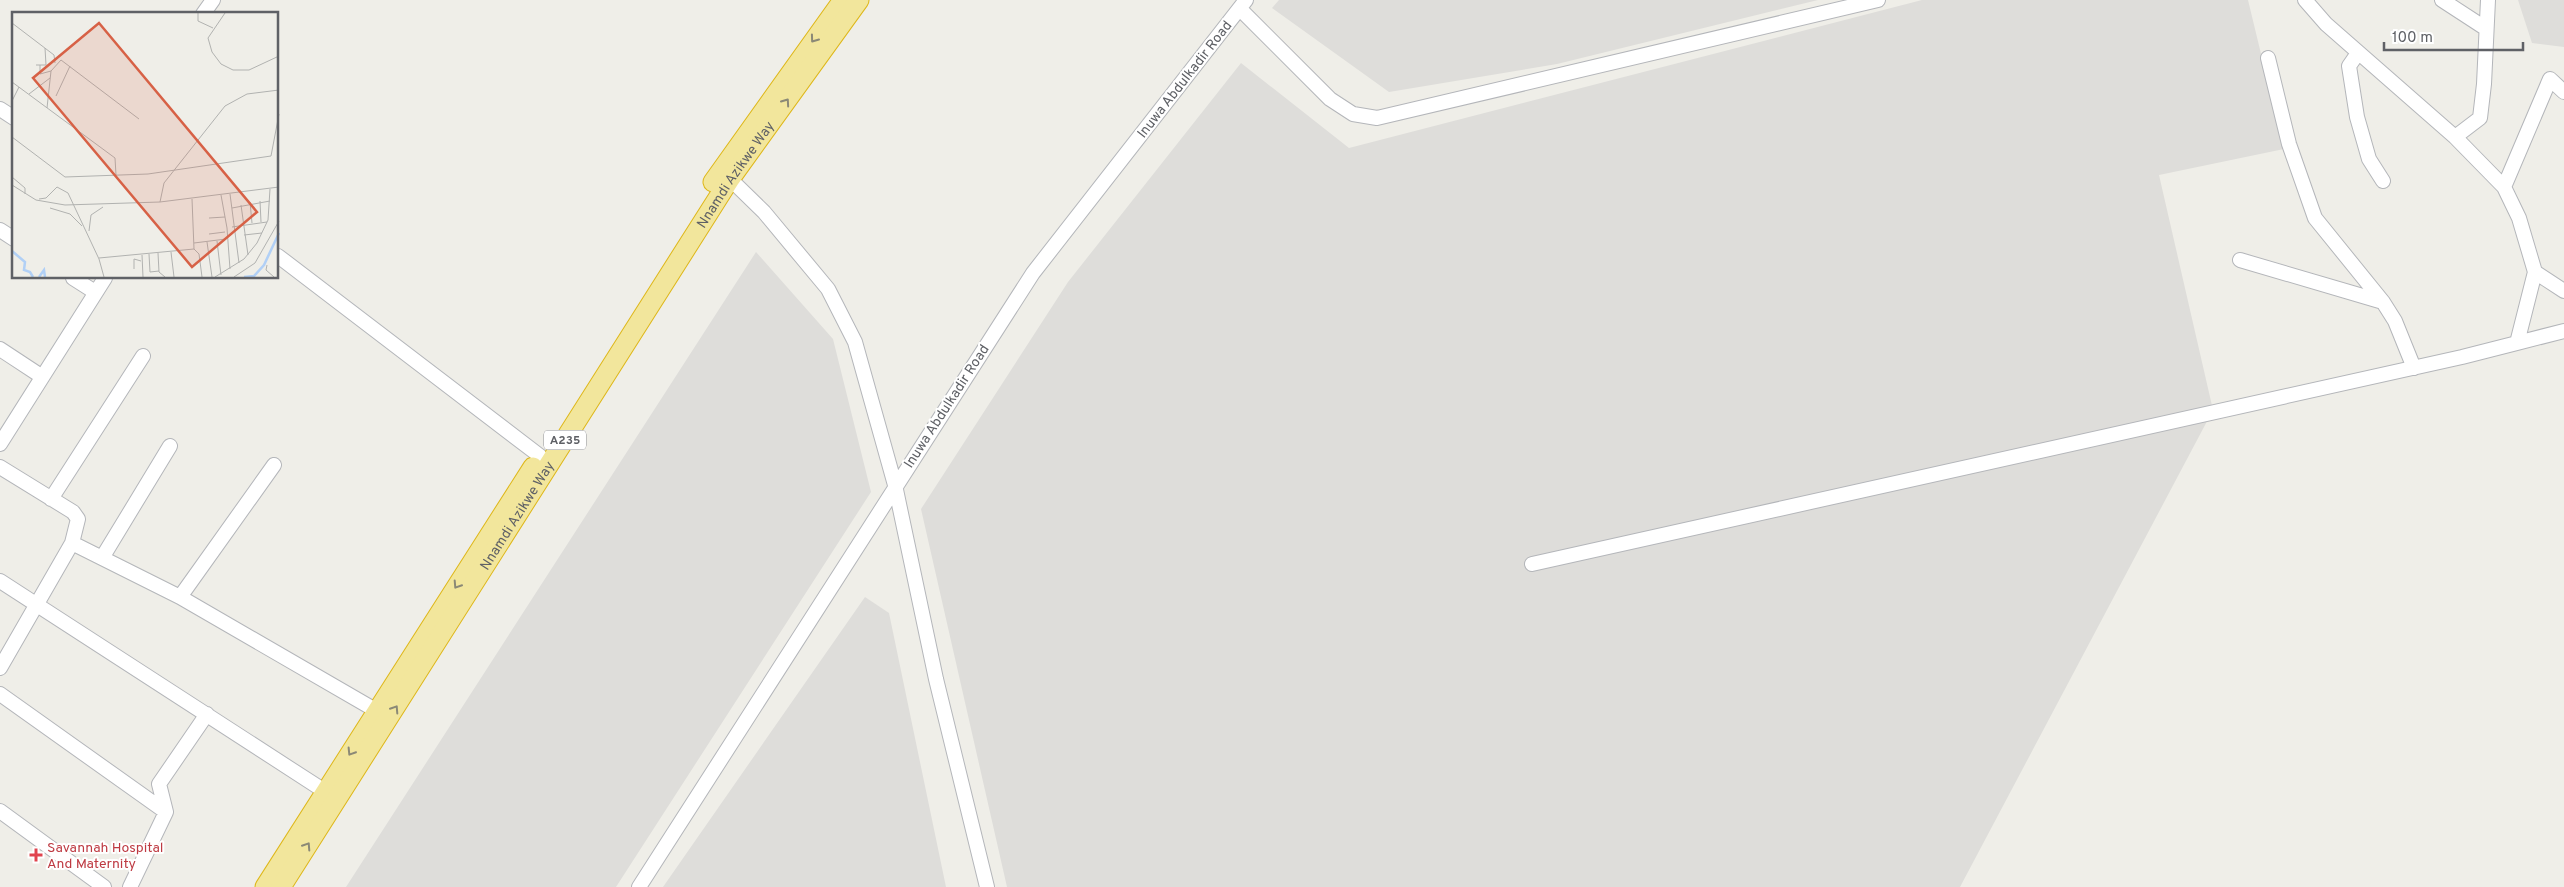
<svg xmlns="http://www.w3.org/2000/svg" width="2564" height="887" font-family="Overpass,sans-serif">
<rect width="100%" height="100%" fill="#efeee8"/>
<path fill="#deddda" d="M1279,0H1818L1557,64L1389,92L1272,8Z
M1922,0H2248L2284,149L2159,175L2213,410L1960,887H1007L921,509L1068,282L1241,63L1349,148Z
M2518,0H2564V47L2532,43Z
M756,252L833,339L871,492L616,887H346Z
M865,597L889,613L946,887H663Z"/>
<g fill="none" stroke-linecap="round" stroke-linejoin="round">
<g stroke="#b4b6ba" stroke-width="16">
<path id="minor" d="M2442,0L2485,28
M1240,9L1330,99L1353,114L1377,118L1878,0
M203,14L213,0
M2358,53L2349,66L2357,117L2369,159L2383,181
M2268,58L2289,144L2315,218L2383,302L2395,321L2414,368
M0,109L14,118
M2455,137L2480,118L2484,84L2488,0
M724,173L764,212L828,289L855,342L895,485L936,679L987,887
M2504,187L2550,79L2564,92
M0,230L14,239
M278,256L540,456
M2240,260L2383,302
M2535,272L2564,291
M73,278L95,292
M2517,343L2564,331
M0,349L41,376
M0,444L105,278
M0,467L73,512L78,519L72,543L0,668
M51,499L143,356
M72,543L180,597L377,711
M102,558L170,446
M1532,564L2462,357L2517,343L2535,272L2519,218L2504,187L2455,137L2326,24L2305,0
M0,581L326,792
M180,597L274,465
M0,694L166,812
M0,811L104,887
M130,887L166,812L159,784L207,714
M639,887L1033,273L1246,0"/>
</g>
<g stroke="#deb719" stroke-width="21">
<g id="highway">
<path d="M713,182L843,0"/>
<path d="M265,887L533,467"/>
<path id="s1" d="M281,887L730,179L859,0"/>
</g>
</g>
<use href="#minor" stroke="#fff" stroke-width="14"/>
<use href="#highway" stroke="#f2e69c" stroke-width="19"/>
</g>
<defs><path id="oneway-chevron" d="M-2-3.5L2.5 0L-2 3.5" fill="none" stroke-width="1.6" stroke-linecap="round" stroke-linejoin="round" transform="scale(1.25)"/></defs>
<g stroke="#8b8976">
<use href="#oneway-chevron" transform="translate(814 39) rotate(126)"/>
<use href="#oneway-chevron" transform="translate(786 102) rotate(-55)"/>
<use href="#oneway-chevron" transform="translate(457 585) rotate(123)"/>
<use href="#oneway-chevron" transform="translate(395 709) rotate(-57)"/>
<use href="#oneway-chevron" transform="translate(351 752) rotate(122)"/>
<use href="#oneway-chevron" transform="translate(307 846) rotate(-57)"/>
</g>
<path fill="#e0444e" stroke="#fff" stroke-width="2" d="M33.5 847.5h5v5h5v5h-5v5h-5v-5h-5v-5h5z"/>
<g text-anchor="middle" stroke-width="4" stroke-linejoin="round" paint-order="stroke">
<rect fill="#fff" stroke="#8f9094" stroke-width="1" x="544" y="430.5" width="42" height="19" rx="4"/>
<g font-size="12" font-weight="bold" fill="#5f6166">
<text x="565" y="444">A235</text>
</g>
<g font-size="14" fill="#5f6166" stroke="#fff">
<text transform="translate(1184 79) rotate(-52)" y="5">Inuwa Abdulkadir Road</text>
<text dy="5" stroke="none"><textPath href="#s1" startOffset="845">Nnamdi Azikwe Way</textPath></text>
<text transform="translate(946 406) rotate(-57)" y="5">Inuwa Abdulkadir Road</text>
<text dy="5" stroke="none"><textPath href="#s1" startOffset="440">Nnamdi Azikwe Way</textPath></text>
</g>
<g font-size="14" fill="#be3a42" stroke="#fff" text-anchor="start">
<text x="47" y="852">Savannah Hospital<tspan x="47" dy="16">And Maternity</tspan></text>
</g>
</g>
<g transform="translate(12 12)">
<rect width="266" height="266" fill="#efeee8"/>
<path fill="none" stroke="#b1d0f6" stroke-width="2.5" d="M0,239L13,250L12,258L18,260L21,265M27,265L32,258L33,265M232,265L242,264L252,253L267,221"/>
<path fill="none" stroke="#b1b2b0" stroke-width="1" d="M186,1V9L201,16M213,1L196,26L200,40L209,52L221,58H237L267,44M0,11L42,43L43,51M24,53H34L33,36M28,53V62L39,59M0,70L103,146L104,163M17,82L38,66M44,84L58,54M0,89L7,75M35,96L39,59L49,48L127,107M0,125L53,165L136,162L259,144L267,102M0,165L13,176V182M0,173L24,188L53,193L148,190L267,175M218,182L227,251M209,183L215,216L218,257M27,187L34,186L45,175L56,181L87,247L92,265M180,187L182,237L187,242L190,265M248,189L249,210M148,190L152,171L213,94L235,82L267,78M238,190L240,211M229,193L236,243M38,196L58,202L70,214M220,196L258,189M197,206L213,205M220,215L255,210M77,219L79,203L91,195M197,222L213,220M232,223L250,221M205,229L209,263M195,230L200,265M182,231L214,227M159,240L162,265M146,241L147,260L153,265M137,242L138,260L147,259M130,243L131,265M87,246L182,237M255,253L254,258L262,265M122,257V247L129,249M203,265L232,247L245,231L256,208L258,177M222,265L243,251L267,209"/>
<path fill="#d76146" fill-opacity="0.15" stroke="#d76146" stroke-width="2.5" d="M87,11L245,200L180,255L21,66Z"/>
<rect width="266" height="266" fill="none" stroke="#5f6166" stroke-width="2.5"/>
</g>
<path d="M2384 42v8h139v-8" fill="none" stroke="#5f6166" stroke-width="2.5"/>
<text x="2392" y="42" font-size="15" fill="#5f6166" stroke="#ffffff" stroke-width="4" paint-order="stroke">100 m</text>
</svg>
